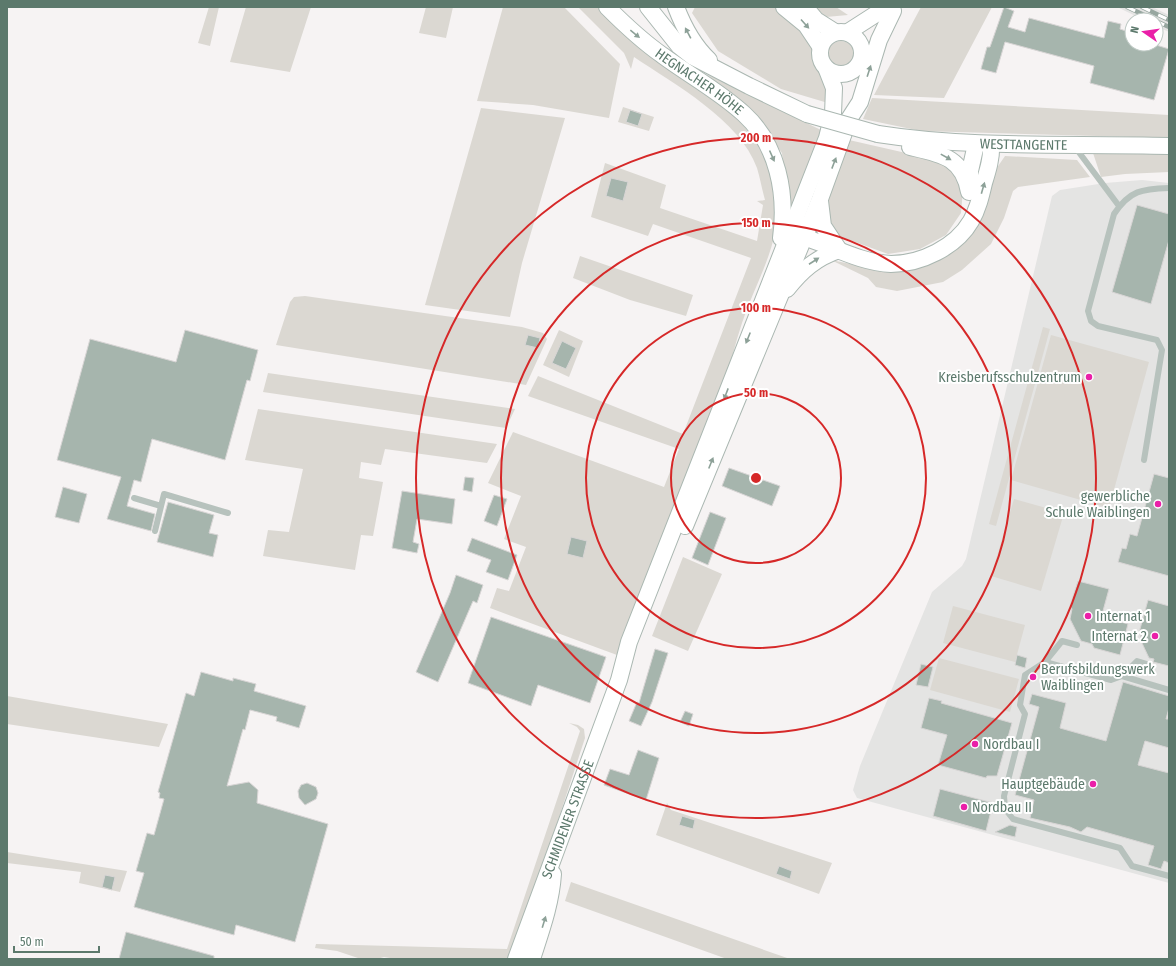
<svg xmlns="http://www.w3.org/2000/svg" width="1176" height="966" font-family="'Fira Sans Condensed',sans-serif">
<rect width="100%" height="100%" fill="#f6f3f3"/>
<path fill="#e4e4e3" d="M1117,7H1152L1169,15V32L1156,26V20H1144Z
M1142,180L1169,183V883L857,798L853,790L860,766L932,592L962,566L966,559L1052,196L1060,190L1105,183Z"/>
<path fill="#dbd8d2" d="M209,7H219L210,46L198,43Z
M246,7H311L290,72L230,62Z
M426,7H453L446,38L419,33Z
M503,7H564L620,64L609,118L533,105L477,101Z
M578,7H600L746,125C765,154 780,184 777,220C773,257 753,289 742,323C735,343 731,364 724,384C690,475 653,565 617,655L490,608L497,588L509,591L526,547L504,539L521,496L488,483L513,432L664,487L679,449L528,396L538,376L683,434L751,258L653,224L648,236L591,217L605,163L666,185L660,208L757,241L763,205L757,201L765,200C762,189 760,178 757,168C740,120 674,84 634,57L631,69L624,53Z
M695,7H775L804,30L813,45L814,61L825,80L828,103L781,89L718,51L692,13Z
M813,7H836L848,15L826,17Z
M921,7H992L944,98L874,95Z
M828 54a13 13 0 1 1 26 0a13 13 0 1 1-26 0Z
M706,74L823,131L789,218L782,153L751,110Z
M872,98L1169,115V138L921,131L863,119Z
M623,107L654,117L649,131L618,122Z
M481,108L565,118L522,263L510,317L425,305Z
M849,140L941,161L955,171L963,190L961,213L946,235L920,249L888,254L836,235L827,218L829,197Z
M1093,153L1169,154V172L1125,174L1101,177Z
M1005,156L1077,160L1090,177L1018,187L1013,191L1004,218L991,244L962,270L943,282L897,291L876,287L868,278L831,260L871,268L904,269L956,250L983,212L992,175Z
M580,256L693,295L686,316L630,300L573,278Z
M305,296L522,327L543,333L547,339L526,385L276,345L290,302L294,297Z
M1043,327L1050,329L996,526L989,524Z
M559,330L583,341L569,377L543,365Z
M1051,335L1149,362L1109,508L1011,480Z
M268,373L515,409L506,428L263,392Z
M258,409L497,444L487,463L385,449L381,465L361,462L359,478L383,482L373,536L361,535L355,570L263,556L268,530L289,532L303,469L245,460Z
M1014,499L1064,513L1041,591L991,576Z
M683,557L722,574L688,651L652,636Z
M953,606L1025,625L1015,662L943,643Z
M939,658L1019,679L1010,712L930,690Z
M7,696L168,724L159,747L7,724Z
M569,723L578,725L584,729L585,738L525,921L509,959H396L384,957L377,959L358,958L337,951L315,948L316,944L507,949L580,731L577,727Z
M667,803L671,810L832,863L819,894L656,835Z
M7,852L127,871L120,892L79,883L81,872L7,863Z
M571,882L790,959H727L565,901Z"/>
<path fill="#a6b5ad" stroke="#d8d5d5" d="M1004,7L1014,11L1008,27L1025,32L1029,18L1104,38L1108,21L1121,24L1120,29L1132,33V44H1153L1169,49L1154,100L1090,83L1094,66L1005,42L996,73L981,69L987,47H990Z
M630,110L642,114L638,126L626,122Z
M611,178L628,182L623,201L606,196Z
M1137,205L1169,214V240L1151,304L1112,292Z
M185,330L258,350L250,381L247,380L225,460L152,439L141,482L134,480L127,506L155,514L151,531L107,519L121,477L57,460L90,339L176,362Z
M528,335L540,338L538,348L525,345Z
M562,341L576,348L566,369L552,363Z
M729,468L780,486L772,506L722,486Z
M1154,474L1169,478V576L1118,562L1122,548L1126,549L1130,534L1137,536Z
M465,477L474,478L472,492L463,490Z
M63,487L87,494L79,523L55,517Z
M402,491L455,499L452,524L417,519L413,542L419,544L417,553L392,548Z
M494,495L507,499L497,526L484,521Z
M168,502L214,515L209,533L218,535L213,557L157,542Z
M710,512L726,518L708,565L692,558Z
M571,537L587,541L583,558L567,554Z
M472,538L517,555L508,580L486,572L491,560L467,551Z
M456,575L483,585L477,603L473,601L438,682L416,672L450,593Z
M1078,581L1109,589L1103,611L1107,618L1128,624L1120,655L1094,648L1092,644L1081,641L1070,619L1072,609L1070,606Z
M1148,600L1169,606V666L1153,662L1154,659L1149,658L1141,641L1140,629Z
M491,617L606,657L590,703L538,685L531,706L468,683Z
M655,649L668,653L652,702L641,726L629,721L637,702L639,703Z
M1017,655L1027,658L1025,668L1015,665Z
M921,664L933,667L928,687L916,685Z
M201,672L233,681V678L256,684L254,691L306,706L299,728L276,721L277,717L250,710L245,730L243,729L227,786L249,782L258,790L257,803L328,824L295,942L236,925L234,935L134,907L144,873L136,871L147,833L154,835L164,799L159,798L160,793L158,792L186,693L194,696Z
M1123,682L1169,696V708L1166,719H1169V748L1145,741L1138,765L1169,773V863L1164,861L1161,869L1148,865L1154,846L1087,827L1081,832L1070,827L1030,818L1034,800L1015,795L1039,707L1029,704L1032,694L1066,703L1060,728L1106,741Z
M929,698L942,701L941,703L1012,723L997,776H987L986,778L938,765L947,735L921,728Z
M685,711L693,714L689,726L680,722Z
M638,750L659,758L646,800L604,785L610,769L629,775Z
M307,783L316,787L318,793L316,799L305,805L299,798L298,791L301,785Z
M940,789L993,803L986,831L933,816Z
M682,816L695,820L693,829L679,825Z
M1010,825L1017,827L1015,837L995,832Z
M779,866L792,871L790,879L776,874Z
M105,875L115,877L112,890L102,887Z
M126,932L214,956V959H119Z"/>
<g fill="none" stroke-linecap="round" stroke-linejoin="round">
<g stroke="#aab7b1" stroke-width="18">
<g id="secondary">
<path id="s1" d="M607,7C624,24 642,41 662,55C689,75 719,91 744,114C778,145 787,194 781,238"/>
<path d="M648,7L679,46L693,57L749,86L807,114"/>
<path d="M676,7C684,28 693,45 709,60"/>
<path d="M784,7L806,25L820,46"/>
<path d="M805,7L816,20L835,32"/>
<circle cx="841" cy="53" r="21"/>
<path d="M848,32L876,14L884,7"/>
<path id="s2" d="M878,134C974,149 1072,143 1169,146"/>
<path d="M910,147C941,154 963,157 969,192"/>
<path d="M970,186V171L976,144"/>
<path d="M820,201L823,226L839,250"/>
<path d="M800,225L805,234L812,240C837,249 864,263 891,264C921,264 956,247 971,221C978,209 981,196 984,183C988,170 992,157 991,144"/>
<path d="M787,289C802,270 816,258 839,250"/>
<path d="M685,526L820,199L849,119L860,102L879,40L893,11"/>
<path id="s3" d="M516,959L619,680L629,642L827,138L833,114L834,88L827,70"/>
<path d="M532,959C541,931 551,904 553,874"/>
</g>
</g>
<path stroke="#b7c2bd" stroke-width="6" d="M1075,147L1119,206
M1144,460L1162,350L1157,340L1098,326L1091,321L1088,311L1114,214C1130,190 1142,189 1169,188
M134,498L161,506
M155,531L164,494L228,513
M1045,662L1062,641L1077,645
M1122,676L1137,661L1147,664
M1169,690L1122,676L1111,680L1045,662L1025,675L1020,705L1025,714L1004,796L1005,809L1013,819L1120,848L1132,866L1169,876"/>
<use href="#secondary" stroke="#fff" stroke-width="16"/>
<g stroke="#97a7a0" stroke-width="4.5">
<path id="rail" d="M1127,7L1155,20
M1142,7L1169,20
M1156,21L1169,27"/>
</g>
<use href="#rail" stroke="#fff" stroke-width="3" stroke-dasharray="9" stroke-linecap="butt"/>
<g stroke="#aab7b1" stroke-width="18" stroke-linecap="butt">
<path id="secondary-bridge" d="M807,114L878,134"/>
</g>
<use href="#secondary-bridge" stroke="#fff" stroke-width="16"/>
</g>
<defs><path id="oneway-solid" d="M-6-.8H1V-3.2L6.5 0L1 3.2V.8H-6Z"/></defs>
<g fill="#8da198">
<use href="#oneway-solid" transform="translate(805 24) rotate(48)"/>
<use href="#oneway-solid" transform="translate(688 33) rotate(-118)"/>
<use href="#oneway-solid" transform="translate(635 34) rotate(39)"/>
<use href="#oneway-solid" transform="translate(869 71) rotate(-72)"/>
<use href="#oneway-solid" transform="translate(772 156) rotate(66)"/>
<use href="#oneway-solid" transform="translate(946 157) rotate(29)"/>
<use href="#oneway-solid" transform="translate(834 163) rotate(-69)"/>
<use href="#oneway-solid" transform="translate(983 188) rotate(-74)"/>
<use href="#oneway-solid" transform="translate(814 261) rotate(-33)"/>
<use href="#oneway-solid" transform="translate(748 338) rotate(112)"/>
<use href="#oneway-solid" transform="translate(726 394) rotate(111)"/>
<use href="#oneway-solid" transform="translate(711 463) rotate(-68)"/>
<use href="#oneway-solid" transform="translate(544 922) rotate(-73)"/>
</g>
<g fill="none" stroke="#d62828" stroke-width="2">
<circle cx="756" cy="478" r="85"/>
<circle cx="756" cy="478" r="170"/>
<circle cx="756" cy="478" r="255"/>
<circle cx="756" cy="478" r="340"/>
</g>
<g fill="#ea1fa8" stroke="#fff" stroke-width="1.5">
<circle cx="1089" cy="377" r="4"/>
<circle cx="1158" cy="504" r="4"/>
<circle cx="1088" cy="616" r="4"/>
<circle cx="1155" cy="636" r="4"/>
<circle cx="1033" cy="677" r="4"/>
<circle cx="975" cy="744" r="4"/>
<circle cx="1093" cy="784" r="4"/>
<circle cx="964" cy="807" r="4"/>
</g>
<g text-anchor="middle" stroke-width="4" stroke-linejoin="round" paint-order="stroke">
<g font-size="14" fill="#5c796c" stroke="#fff">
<text dy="5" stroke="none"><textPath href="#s1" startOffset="119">HEGNACHER HÖHE</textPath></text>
<text dy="5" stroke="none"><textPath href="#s2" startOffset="146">WESTTANGENTE</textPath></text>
<text dy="5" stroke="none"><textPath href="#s3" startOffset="149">SCHMIDENER STRASSE</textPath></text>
</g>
<g font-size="14" fill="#5c796c" stroke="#fff" text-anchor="end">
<text x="1081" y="382">Kreisberufsschulzentrum</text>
<text x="1150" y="501">gewerbliche<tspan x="1150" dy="16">Schule Waiblingen</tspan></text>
<text x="1096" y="621" text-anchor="start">Internat 1</text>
<text x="1147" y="641">Internat 2</text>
<text x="1041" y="674" text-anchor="start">Berufsbildungswerk<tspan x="1041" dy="16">Waiblingen</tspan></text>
<text x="983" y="749" text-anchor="start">Nordbau I</text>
<text x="1085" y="789">Hauptgebäude</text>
<text x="972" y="812" text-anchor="start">Nordbau II</text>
</g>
</g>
<circle cx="756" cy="478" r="6" fill="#d62828" stroke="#fff" stroke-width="2"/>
<g font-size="12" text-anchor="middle" font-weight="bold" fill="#d62828" stroke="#fff" stroke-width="4" stroke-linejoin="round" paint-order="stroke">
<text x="756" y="142">200 m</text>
<text x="756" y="227">150 m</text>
<text x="756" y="312">100 m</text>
<text x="756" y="397">50 m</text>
</g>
<rect width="1176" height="966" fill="none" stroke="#5c796c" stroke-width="16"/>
<g transform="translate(1144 32) rotate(283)"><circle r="19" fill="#ffffff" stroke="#bec9c4"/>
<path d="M0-3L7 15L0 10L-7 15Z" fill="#ea1fa8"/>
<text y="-6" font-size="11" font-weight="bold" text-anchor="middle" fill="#5c796c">N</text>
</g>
<path d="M14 946v6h85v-6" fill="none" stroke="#5c796c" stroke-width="2"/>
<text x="20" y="946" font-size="12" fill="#5c796c" stroke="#ffffff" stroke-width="3" paint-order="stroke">50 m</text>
</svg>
